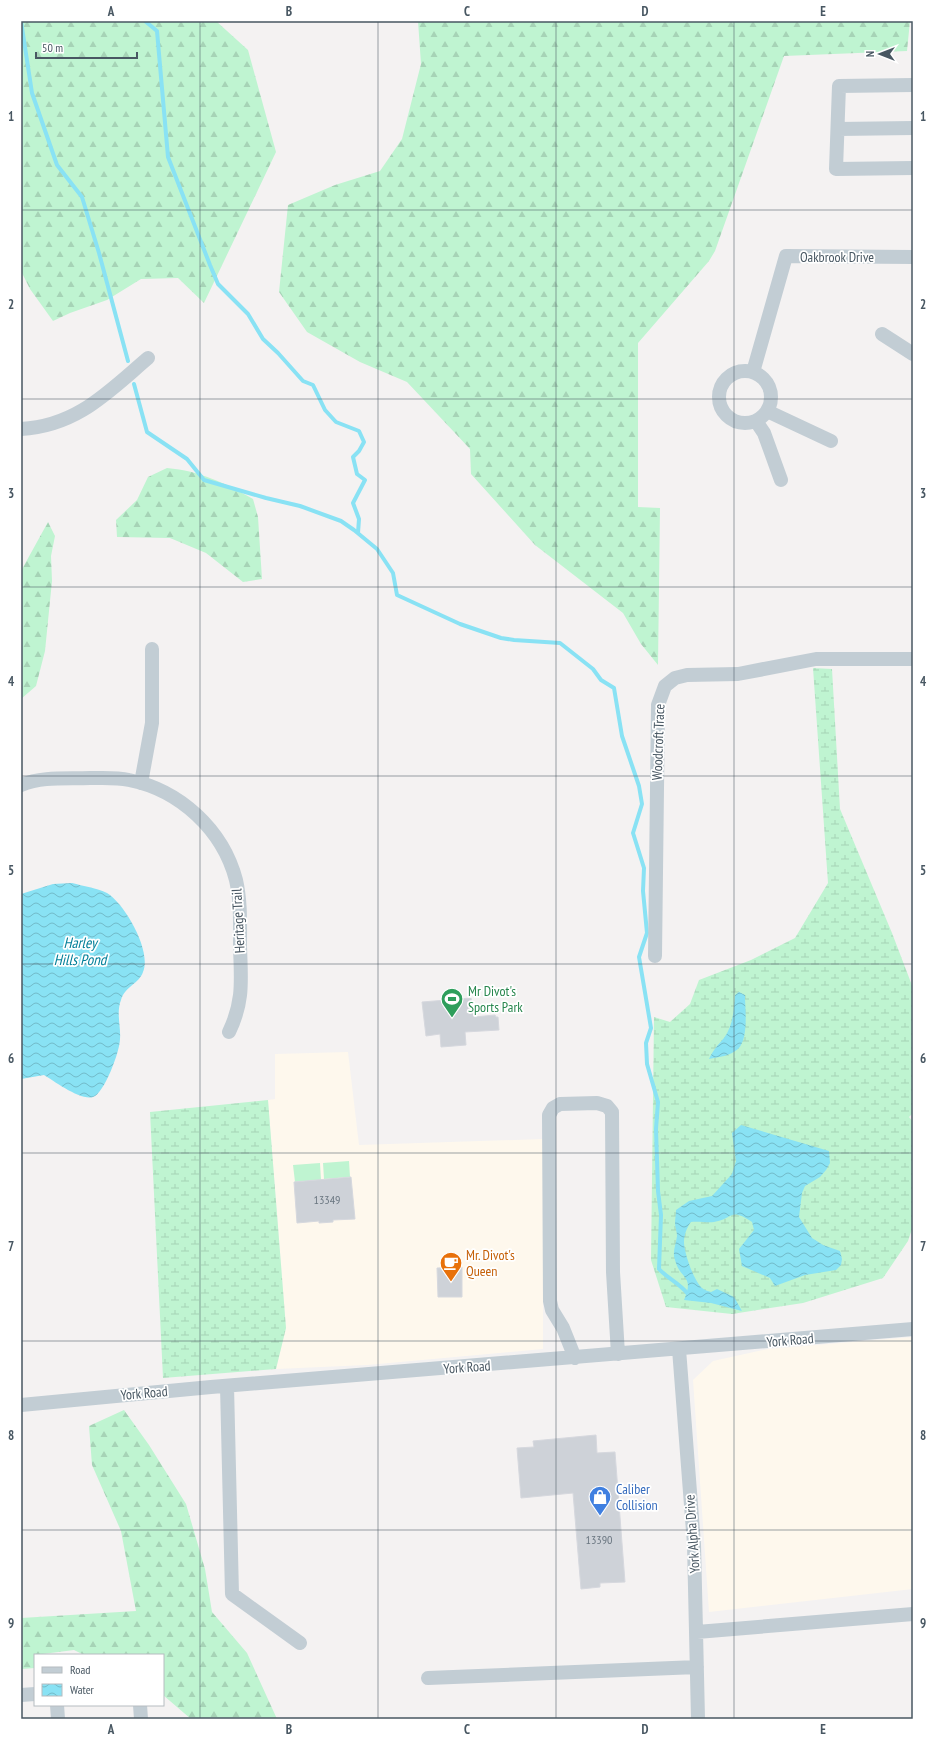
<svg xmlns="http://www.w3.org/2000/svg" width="934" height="1740" font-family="'PT Sans Narrow',sans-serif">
<defs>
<pattern id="forest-firs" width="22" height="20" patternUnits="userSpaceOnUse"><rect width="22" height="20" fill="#bff4d1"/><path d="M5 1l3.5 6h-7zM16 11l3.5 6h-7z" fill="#a6d3b6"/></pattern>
<pattern id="wetland-marsh" width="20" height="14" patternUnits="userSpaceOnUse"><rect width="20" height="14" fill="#bff4d1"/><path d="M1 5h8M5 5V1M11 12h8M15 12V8" fill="none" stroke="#a6d3b6"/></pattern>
<pattern id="water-waves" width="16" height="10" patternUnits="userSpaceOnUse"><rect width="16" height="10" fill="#89e2f4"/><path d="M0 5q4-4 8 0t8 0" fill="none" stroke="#72bac9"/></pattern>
</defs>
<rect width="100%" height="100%" fill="#f4f2f2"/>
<path fill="#fef8ed" d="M348,1052L359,1145L543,1139V1349L367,1365L276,1369L286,1328L268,1100L275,1099V1054Z
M913,1337V1589L709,1612L693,1380L713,1361L768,1349Z"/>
<path fill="#bff4d1" d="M349,1161L350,1177L324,1179L323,1163Z
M320,1163L321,1180L295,1182L293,1165Z"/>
<path fill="url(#forest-firs)" d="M21,21H216L248,50L276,152L204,303L178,278L141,279L107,300L70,313L53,321L30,289L21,271Z
M418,21H910L907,51L784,56L715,251L709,261L638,343V507L660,508L658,665L641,644L623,613L535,545L471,474L470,449L407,382L360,362L307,332L279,292L288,205L335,185L380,171L402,139L421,64Z
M167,468C200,471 225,483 253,499L258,517L262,579L243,582L206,553L170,538L117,537L116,520L137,500L148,477Z
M48,522L55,536L51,556L52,581L45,651L36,686L21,699V571Z
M124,1410L149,1445L186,1504L205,1569L212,1612L247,1653L277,1719H191L163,1695V1655H84L74,1650L35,1655V1668L21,1669V1650H23L21,1643V1618L136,1611L121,1531L92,1465L89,1426Z"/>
<path fill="url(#wetland-marsh)" d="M813,668L832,669L840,809L892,933L913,988V1113L909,1117L913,1122V1226L908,1241L883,1278L803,1303L732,1314L666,1307L651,1260L654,1017L670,1022L690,1004L699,980L751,960L795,938L828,883Z
M268,1100L286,1328L276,1369L163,1378L150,1112Z"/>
<path fill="url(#water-waves)" d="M72,883C83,886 97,888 107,893C125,904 152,951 143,972C139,984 125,986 121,1000C116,1013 121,1026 120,1039C120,1051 104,1094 93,1097C81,1101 54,1081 44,1075L21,1079V894L53,884Z
M739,992L745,995C745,1008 749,1039 738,1049C730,1056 719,1057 709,1059C713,1050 718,1045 724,1038C733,1026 734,1010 735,995Z
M741,1125L829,1151L830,1163L826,1170L820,1177L805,1186L802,1193L799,1217L812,1238L823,1245L840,1251L842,1259L841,1265L836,1270L805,1275L775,1286L770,1278L742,1266L739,1249L754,1230L752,1222C729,1207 734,1219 714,1222C707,1223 699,1221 691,1222C687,1227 684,1235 684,1242C684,1253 694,1281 702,1288C704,1290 708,1291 711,1292L717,1289L734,1297L742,1311L711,1303L684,1300C695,1275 680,1280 675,1260C672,1251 676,1245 677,1236C677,1232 675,1227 675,1223C675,1219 676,1215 676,1210L689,1201L712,1196L732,1174L736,1161L732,1133Z"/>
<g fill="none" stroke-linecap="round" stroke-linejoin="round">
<path stroke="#89e2f4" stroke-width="4" d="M21,21L32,93L57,165L82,197L99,253L128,361
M145,21L157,31L168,157L210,265L218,284L248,314L263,339L278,353L303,381L313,385L325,410L336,422L359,431L364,442L359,451L353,457L357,474L365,480L353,503L359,519L358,533
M134,384L147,432L187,459L204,480L266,498L300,506L341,521L354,530L377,549L393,573L397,595L460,624L501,638L514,640L560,643L593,669L601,680L614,688L622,736L639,786L642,804L633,833L644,868L643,891L647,933L639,957L651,1028L646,1043L647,1064L658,1102L656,1129L658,1191L661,1215L659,1269C667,1278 679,1283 687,1293"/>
</g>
<path fill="#ced2d8" stroke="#d6d8de" d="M471,998L474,1017L495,1015L496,1017H498L499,1030L465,1032L466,1045L441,1047L440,1034L426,1036L422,1002Z
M351,1177L355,1219L333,1220V1222L319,1223V1221L297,1223L294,1182Z
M462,1267V1297H438L437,1268Z
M596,1435L597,1453L615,1452L625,1582L600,1583V1587L581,1589L573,1493L521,1498L517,1448L534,1447L533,1441Z"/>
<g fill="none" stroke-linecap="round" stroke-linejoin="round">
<path stroke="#c2cdd4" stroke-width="14" d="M913,85L839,86L836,169L913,168
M838,129L913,128
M882,334L913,354
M719 397a26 26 0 1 1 52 0a26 26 0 1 1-52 0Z
M753,372L786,256L913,257
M767,411L831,441
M756,421L764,433L781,480
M21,429C77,426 108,392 148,358
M141,783L152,723V649
M21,785C43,776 67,779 90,778C103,778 116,777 129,780C180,790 223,830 236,880C241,902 240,924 240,946C241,980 244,1001 229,1032
M655,956L658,705L665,686L675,678L687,675L738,674L816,659H913
M679,1349L694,1544L698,1719
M575,1358L563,1328L552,1310L550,1301L549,1115L553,1108L560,1104L597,1103L607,1106L612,1112L613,1272L618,1354
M227,1386L232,1594L300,1643
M21,1405L211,1387L913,1329
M697,1632L913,1614
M428,1678L697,1667
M21,1695L35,1694
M57,1705L58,1719
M140,1705L141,1719"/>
</g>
<path fill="none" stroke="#485762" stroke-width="1" stroke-opacity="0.55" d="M200,21V1719M378,21V1719M556,21V1719M734,21V1719M21,210H913M21,399H913M21,587H913M21,776H913M21,964H913M21,1153H913M21,1341H913M21,1530H913"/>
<defs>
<g id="stadium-pin" transform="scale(1.15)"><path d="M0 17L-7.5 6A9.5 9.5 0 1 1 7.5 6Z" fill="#2e9e5b" stroke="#fff"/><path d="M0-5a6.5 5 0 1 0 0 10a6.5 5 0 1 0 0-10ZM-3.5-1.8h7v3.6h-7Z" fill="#fff"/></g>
<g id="cafe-pin" transform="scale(1.15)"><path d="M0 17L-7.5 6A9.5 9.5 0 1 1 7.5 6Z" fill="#e8710a" stroke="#fff"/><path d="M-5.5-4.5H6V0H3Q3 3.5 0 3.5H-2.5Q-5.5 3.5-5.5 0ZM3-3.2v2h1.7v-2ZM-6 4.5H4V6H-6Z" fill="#fff"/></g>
<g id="shop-pin" transform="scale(1.15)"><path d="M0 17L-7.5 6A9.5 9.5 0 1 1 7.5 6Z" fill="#3f7fe0" stroke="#fff"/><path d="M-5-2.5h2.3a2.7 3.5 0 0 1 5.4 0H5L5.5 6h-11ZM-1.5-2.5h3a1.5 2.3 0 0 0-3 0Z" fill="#fff"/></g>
</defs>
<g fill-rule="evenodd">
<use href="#stadium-pin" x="452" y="999"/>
<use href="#cafe-pin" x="451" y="1263"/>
<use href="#shop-pin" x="600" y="1497"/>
</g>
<g text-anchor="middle" stroke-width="3.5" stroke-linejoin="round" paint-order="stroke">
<g font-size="12" fill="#6a7680">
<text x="327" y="1204">13349</text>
<text x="599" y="1544">13390</text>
</g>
<g font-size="14" fill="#485762" stroke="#fff">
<text x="837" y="262">Oakbrook Drive</text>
<text transform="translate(658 742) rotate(-88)" y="5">Woodcroft Trace</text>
<text transform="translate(238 921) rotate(-93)" y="5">Heritage Trail</text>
<text transform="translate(790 1340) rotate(-5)" y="5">York Road</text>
<text transform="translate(467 1367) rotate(-4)" y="5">York Road</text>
<text transform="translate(144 1393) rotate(-5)" y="5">York Road</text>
<text transform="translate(692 1534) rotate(-94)" y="5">York Alpha Drive</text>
</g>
<g font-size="14" fill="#27864d" stroke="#fff" text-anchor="start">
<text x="468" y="996">Mr Divot's<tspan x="468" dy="16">Sports Park</tspan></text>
</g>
<g font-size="14" fill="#c56008" stroke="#fff" text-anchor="start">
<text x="466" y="1260">Mr. Divot's<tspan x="466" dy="16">Queen</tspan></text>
</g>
<g font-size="14" fill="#366cbe" stroke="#fff" text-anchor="start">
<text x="616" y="1494">Caliber<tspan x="616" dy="16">Collision</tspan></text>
</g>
<g font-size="15" font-style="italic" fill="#04809a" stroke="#fff">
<text x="80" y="948">Harley<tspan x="80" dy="17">Hills Pond</tspan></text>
</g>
</g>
<rect width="934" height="1740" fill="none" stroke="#ffffff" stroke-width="44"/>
<rect x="34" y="1654" width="130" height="52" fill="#ffffff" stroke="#b6bcc0"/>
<rect x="42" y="1667" width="20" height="6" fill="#c2cdd4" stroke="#b6bcc0"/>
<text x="70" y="1674" font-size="12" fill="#485762">Road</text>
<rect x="42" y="1684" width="20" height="12" fill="url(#water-waves)" stroke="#b6bcc0"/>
<text x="70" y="1694" font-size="12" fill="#485762">Water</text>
<g transform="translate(880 54) rotate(270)" stroke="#ffffff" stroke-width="3" paint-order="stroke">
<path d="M0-3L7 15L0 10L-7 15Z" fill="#485762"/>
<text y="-6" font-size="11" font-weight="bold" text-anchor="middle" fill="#485762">N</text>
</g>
<path d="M36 52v6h101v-6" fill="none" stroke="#485762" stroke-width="2"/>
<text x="42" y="52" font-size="12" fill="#485762" stroke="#ffffff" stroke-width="3" paint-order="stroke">50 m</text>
<rect x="22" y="22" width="890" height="1696" fill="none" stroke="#485762" stroke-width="1.5"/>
<g font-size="13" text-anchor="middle" font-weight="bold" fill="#485762">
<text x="111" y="16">A</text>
<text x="289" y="16">B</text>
<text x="467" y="16">C</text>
<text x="645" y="16">D</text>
<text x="823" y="16">E</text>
<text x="11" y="121">1</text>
<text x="923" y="121">1</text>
<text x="11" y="309">2</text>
<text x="923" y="309">2</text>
<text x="11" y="498">3</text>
<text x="923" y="498">3</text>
<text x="11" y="686">4</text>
<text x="923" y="686">4</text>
<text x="11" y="875">5</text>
<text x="923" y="875">5</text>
<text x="11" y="1063">6</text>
<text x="923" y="1063">6</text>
<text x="11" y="1251">7</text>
<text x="923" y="1251">7</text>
<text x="11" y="1440">8</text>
<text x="923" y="1440">8</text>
<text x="11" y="1628">9</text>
<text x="923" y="1628">9</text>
<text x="111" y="1734">A</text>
<text x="289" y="1734">B</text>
<text x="467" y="1734">C</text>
<text x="645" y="1734">D</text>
<text x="823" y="1734">E</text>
</g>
</svg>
